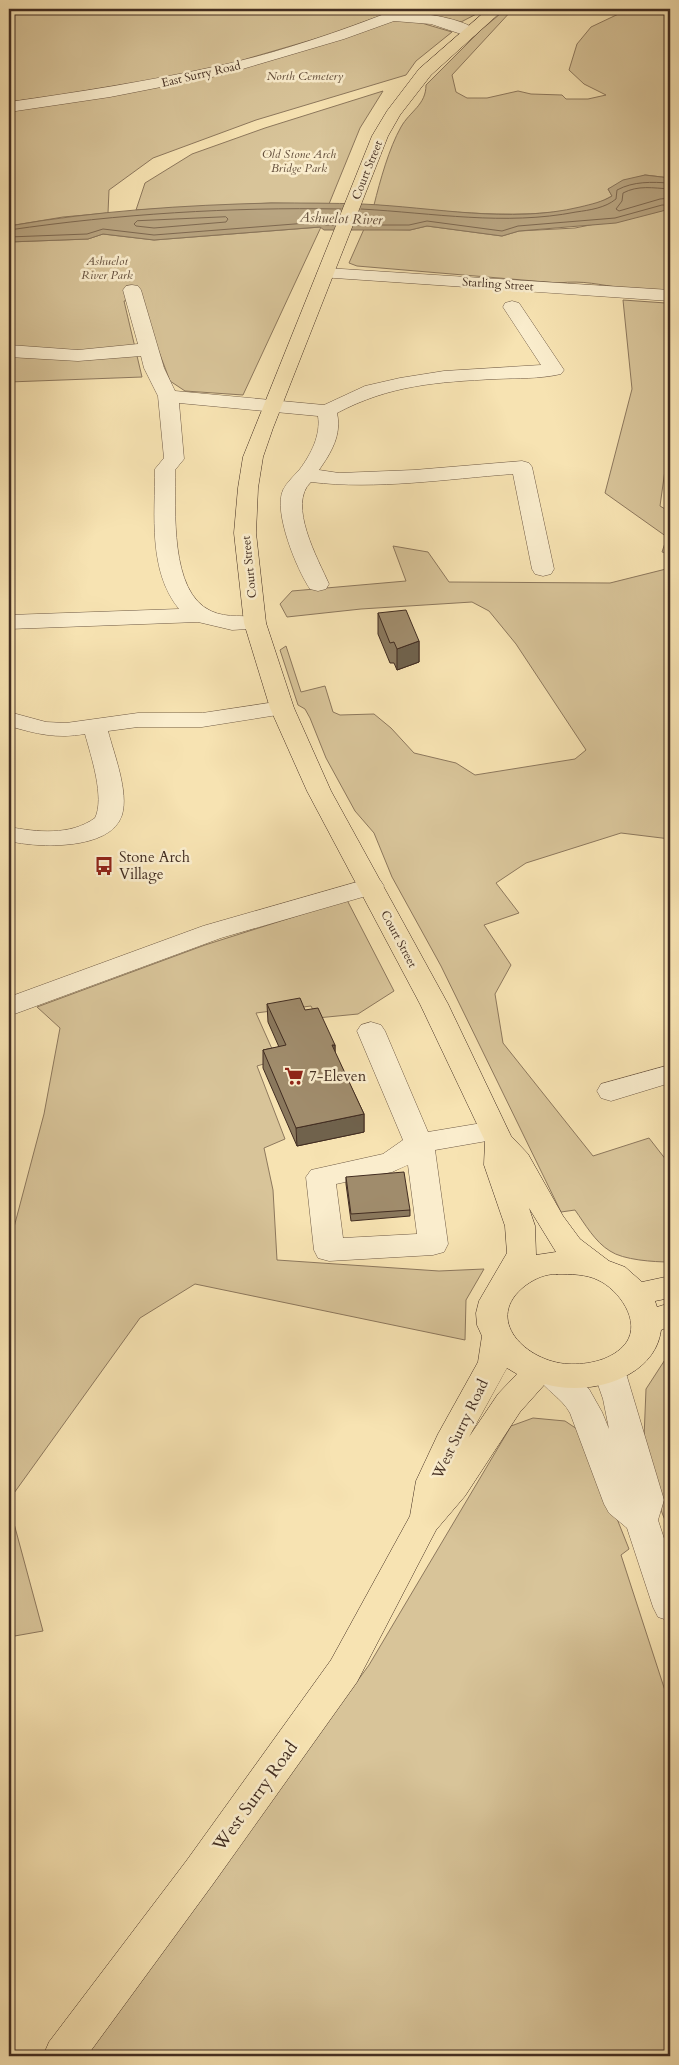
<svg xmlns="http://www.w3.org/2000/svg" width="679" height="2065" font-family="Cardo,serif">
<rect width="100%" height="100%" fill="#f7e3b2"/>
<filter id="stains"><feTurbulence type="fractalNoise" baseFrequency=".004" numOctaves="4"/><feColorMatrix values="0 0 0 0 .2 0 0 0 0 .09 0 0 0 0 .02 0 0 0 .5 -.17"/></filter>
<radialGradient id="worn" r=".72"><stop offset=".6" stop-color="#630" stop-opacity="0"/><stop offset="1" stop-color="#630" stop-opacity=".3"/></radialGradient>
<path fill="#d8c499" stroke="#8d785d" d="M9,9H398L332,34L205,71L61,95L9,102Z
M422,9H486L461,22L413,12Z
M506,9H513L452,75L456,92L467,98H487L518,91L531,94L562,95L566,99H588L606,95L584,84L569,70L577,44L591,27L629,9H670V178L645,175L608,189L612,196C563,227 433,210 374,205C380,181 389,148 401,127C410,111 426,105 426,85L481,30Z
M408,19L452,32L416,61L406,75L256,120L153,158L109,190L108,213L63,217L9,226V110L198,79L386,20Z
M383,91L360,128L329,204L271,203L136,210L145,183L192,154L265,128Z
M670,209V264L667,292C653,291 638,290 624,288C598,285 585,280 558,283L357,266L349,263L364,229L410,230L427,226L502,236L519,231L575,228Z
M321,227L243,395L185,391L170,381L150,328L143,299L124,301L142,377L9,382V242L88,239L103,234L154,240Z
M623,300L666,303L670,359V434L660,506L670,512V554L662,552L667,537L605,493L632,389Z
M393,546L428,552L449,582L610,583L670,568V839L621,833L526,863L496,883L519,913L484,925L511,965L495,994L503,1043L593,1156L649,1138L670,1165V1262C654,1262 623,1260 610,1251C595,1242 585,1224 575,1210L561,1212L441,966L392,877L374,833L355,811L326,758L310,718L305,709L298,705L280,650L286,646L301,692L325,686L333,712L340,715L374,714L391,728L414,753L456,763L475,775L575,759L586,750L516,644L489,611L472,602L361,609L287,617L280,604L292,591L406,581Z
M347,900L394,991L358,1014L317,1018L311,1006L256,1013L277,1060L257,1066L285,1139L264,1148L273,1190L277,1260L439,1271L484,1269L466,1300L465,1340L195,1284L140,1318L9,1500V1246L44,1114L60,1028L37,1007L205,945Z
M670,1352V1521L666,1523L643,1463L646,1389Z
M533,1418L565,1421L583,1433L629,1549L621,1555L670,1706V2056H85L369,1665L511,1426Z
M9,1505L43,1631L9,1637Z"/>
<path fill="#b9a581" stroke="#89755b" d="M645,175L670,178V209L616,223L519,231L502,236L427,226L410,230H324L320,227L154,240L103,234L88,239L9,242V226C95,211 184,205 272,203C302,203 332,203 362,204C434,207 509,224 580,207C592,204 602,202 612,196L608,189L623,180Z"/>
<g fill="none" stroke-linecap="round" stroke-linejoin="round">
<path stroke="#7e6951" stroke-width="1" d="M670,189C653,188 638,185 623,193L622,201L616,209L619,211L660,199L670,198
M361,209C433,213 505,226 576,212C590,210 605,208 616,199L617,190C634,181 651,182 670,183
M226,217L228,219L226,222L154,228L136,226L134,224L137,221Z
M354,225H409L427,221L502,231L518,226L615,218L662,205H670
M9,230C119,214 230,207 341,209
M9,237L87,234L103,229L154,235L320,222L326,225H335"/>
<g stroke="#6f5a45" stroke-width="1">
<path id="minor" d="M398,9H418L414,13C430,14 468,20 478,32L475,35L470,37L431,24L394,21L344,39L222,75L110,97L9,112V102C79,92 149,81 218,66C279,53 340,31 398,9Z
M326,268L670,290V301L320,277L317,273L320,269Z
M132,285L138,286L141,290L164,368L175,391L324,405L365,386L400,378L444,371L541,365L503,307L505,303L512,301L519,303L564,370L561,374C540,379 517,378 496,379C437,382 390,385 337,413C342,435 331,453 319,470L339,473L414,470L522,461L529,463L532,467L554,569L551,574L543,576L535,574L532,569L513,474C446,479 377,490 311,482C287,504 318,559 329,584L326,589L318,591L310,589C297,570 273,512 283,490C287,482 294,476 300,469C311,454 321,435 318,416L179,403L184,459L175,470C176,509 169,592 211,611C228,619 245,614 263,618L266,623L263,628L232,630L198,622L9,629V615L179,609C148,571 155,515 155,469L164,458L158,396L144,368L141,356L78,361L9,357V345L78,350L138,344L123,290L126,286Z
M282,701L290,703L294,708L290,713L202,727H138L108,731C114,754 129,792 122,815C111,851 37,848 9,841V827C37,832 70,836 95,818C105,798 91,756 85,734C56,739 37,734 9,726V712L46,722L66,723L138,713H202Z
M371,878L380,880L384,886L380,892L221,938L9,1016V997L203,926Z
M371,1022L381,1025L385,1031L428,1132L494,1121L504,1124L508,1131L504,1138L435,1150L448,1244L444,1252L433,1255L329,1261L318,1258L314,1250L306,1177L311,1170L383,1154L403,1140L357,1031L361,1025ZM408,1165L417,1234L343,1238L336,1184L392,1172Z
M670,1065V1083L611,1101L601,1098L597,1091L601,1084Z
M609,1358L620,1362L625,1370L664,1500L658,1520L670,1557V1621L658,1617L653,1607L627,1528L609,1513L604,1504L570,1413C562,1398 545,1390 536,1375L541,1366L552,1363L563,1366L589,1389L602,1412L609,1429L603,1399L593,1370L598,1362Z"/>
</g>
<g stroke="#422d21" stroke-width="1">
<path id="major" d="M488,9H504L431,75L400,115L388,136L273,428L263,457L258,488L256,533L266,623L294,708L331,791L448,1004L511,1136L528,1154L563,1216L580,1239L609,1261L625,1267L642,1282L670,1276V1298L655,1301L657,1307L670,1303V1326L661,1330C655,1379 587,1397 545,1384L520,1412L465,1496L436,1530L357,1682L213,1884L87,2056H43L49,2042L187,1860L331,1660L410,1516L416,1481L438,1434L478,1362L482,1336L477,1325L476,1313L479,1301L507,1253L505,1226L484,1165L485,1141L420,1004L307,791L270,708L244,623L234,533L238,488L243,457L372,136L387,111L419,69ZM529,1208L556,1252L536,1255L535,1226ZM557,1274C571,1274 586,1274 598,1280C618,1289 642,1321 626,1343C613,1360 588,1365 568,1364C527,1362 481,1319 526,1285C536,1278 545,1274 557,1274ZM507,1368L517,1374L498,1394L469,1437Z"/>
</g>
<use href="#minor" fill="#faedcd" fill-rule="evenodd"/>
<use href="#major" fill="#f7e3b2" fill-rule="evenodd"/>
</g>
<path fill="#8a785d" stroke="#422d21" d="M378,613L419,641V662L397,670L394,663H390L378,634Z
M267,1004L305,1010L335,1045V1053L364,1114V1132L297,1146L263,1068V1050L279,1047L268,1022Z
M346,1177L410,1210V1216L351,1221L346,1184Z"/>
<path fill="#70624c" stroke="#422d21" d="M419,641V662L397,670V649Z
M332,1045H335V1063Z
M364,1114V1132L297,1146L296,1128Z"/>
<path fill="#a08c6c" stroke="#422d21" d="M406,610L419,641L397,649L394,642L390,643L378,613Z
M300,998L305,1010L318,1008L335,1045H332L364,1114L296,1128L263,1050L286,1045L267,1004Z
M404,1172L410,1210L351,1214L346,1177Z"/>
<defs>
<g id="bus-bare" transform="scale(1.5)"><path d="M-5-6H5V4H4V6H2V4H-2V6H-4V4H-5ZM-3.5-4V0h7V-4ZM-3.5 1.2v1.5H-2V1.2ZM2 1.2v1.5H3.5V1.2Z" fill="#8f2418" stroke="#faedcd" stroke-width="2.5" paint-order="stroke"/></g>
<g id="supermarket-bare" transform="scale(1.5)"><path d="M-6-5.5h2.5l.6 2H6L4.5 2H-2.5L-4.4-4H-6ZM-1.5 3.2a1.3 1.3 0 1 0 .1 0ZM3 3.2a1.3 1.3 0 1 0 .1 0Z" fill="#8f2418" stroke="#faedcd" stroke-width="2.5" paint-order="stroke"/></g>
</defs>
<g fill-rule="evenodd">
<use href="#bus-bare" x="104" y="866"/>
<use href="#supermarket-bare" x="294" y="1076"/>
</g>
<g text-anchor="middle" stroke-width="5" stroke-linejoin="round" paint-order="stroke">
<g font-size="12" fill="#422d21" stroke="#faedcd">
<text transform="translate(201 74) rotate(-13)" y="4">East Surry Road</text>
<text transform="translate(367 170) rotate(-68)" y="4">Court Street</text>
<text transform="translate(498 284) rotate(4)" y="4">Starling Street</text>
<text transform="translate(249 567) rotate(-96)" y="4">Court Street</text>
<text transform="translate(399 939) rotate(62)" y="4">Court Street</text>
</g>
<g font-size="12" font-style="italic" fill="#604b39" stroke="#faedcd">
<text x="305" y="80">North Cemetery</text>
<text x="299" y="158">Old Stone Arch<tspan x="299" dy="14">Bridge Park</tspan></text>
<text x="107" y="265">Ashuelot<tspan x="107" dy="14">River Park</tspan></text>
</g>
<g font-size="14" font-style="italic" fill="#604b39" stroke="#faedcd">
<text transform="translate(341 218) rotate(2)" y="5">Ashuelot River</text>
</g>
<g font-size="15" fill="#422d21" stroke="#faedcd" text-anchor="start">
<text x="119" y="862">Stone Arch<tspan x="119" dy="17">Village</tspan></text>
<text x="309" y="1081">7-Eleven</text>
</g>
<g font-size="15" fill="#422d21" stroke="#faedcd">
<text transform="translate(460 1429) rotate(-64)" y="5">West Surry Road</text>
</g>
<g font-size="18" fill="#422d21" stroke="#faedcd">
<text transform="translate(255 1796) rotate(-54)" y="6">West Surry Road</text>
</g>
</g>
<rect width="679" height="2065" fill="none" stroke="#f7e3b2" stroke-width="30"/>
<rect x="10" y="10" width="659" height="2045" fill="none" stroke="#422d21" stroke-width="2.5"/>
<rect x="15" y="15" width="649" height="2035" fill="none" stroke="#422d21"/>
<rect width="100%" height="100%" filter="url(#stains)"/>
<rect width="100%" height="100%" fill="url(#worn)"/>
</svg>
